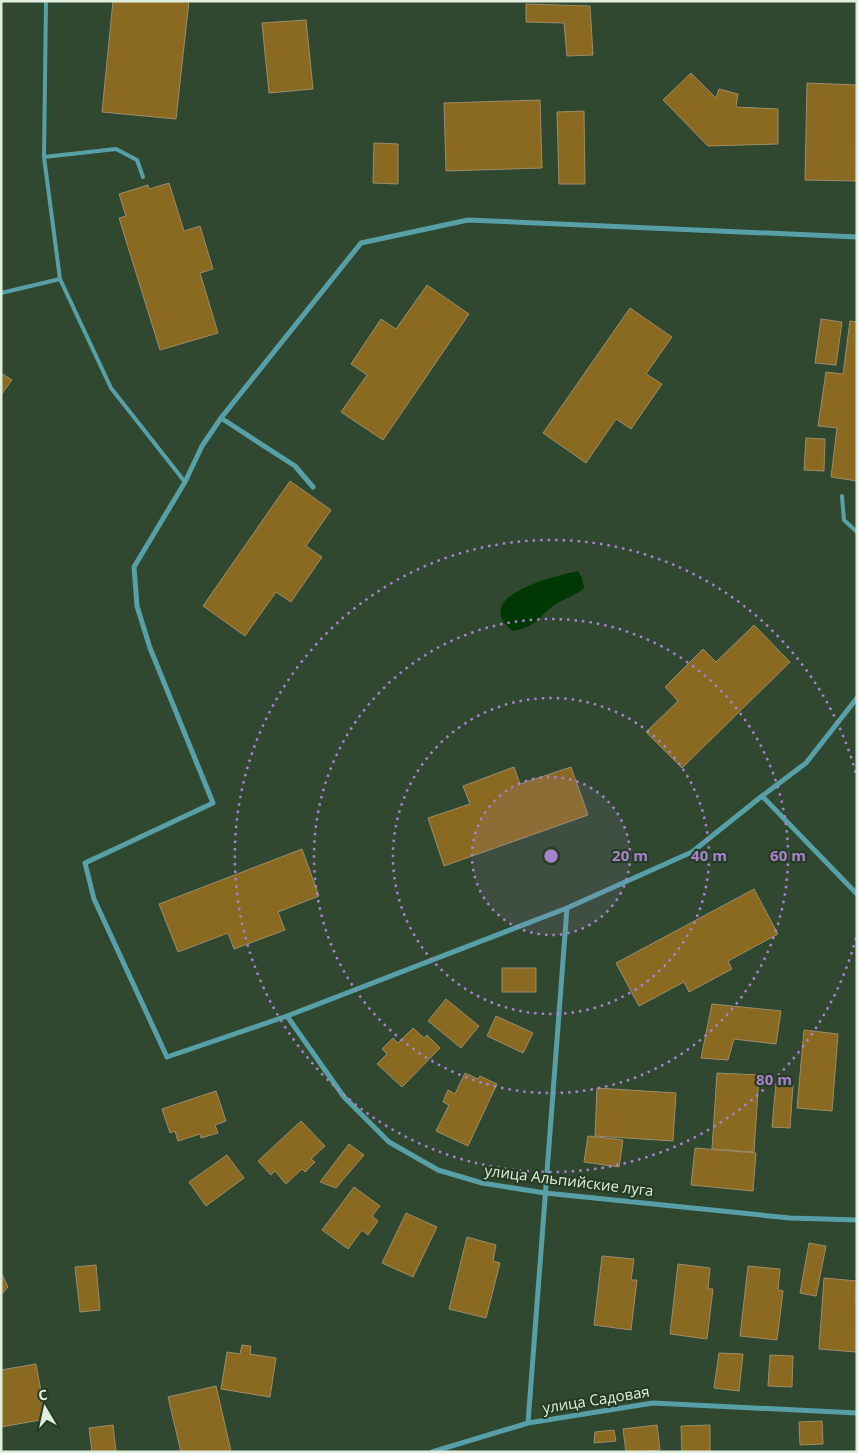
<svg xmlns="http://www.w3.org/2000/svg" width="858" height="1453" font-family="'Open Sans',sans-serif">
<rect width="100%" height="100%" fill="#30482f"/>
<path fill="#003803" d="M578,571L582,578L584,588C575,596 563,599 553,606C537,618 536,627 513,631C468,596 556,576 578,571Z"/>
<path fill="#8a6a20" stroke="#9d8c6b" d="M113,1H189L176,119L102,112Z
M526,4L590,6L593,55L567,56L564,23L526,22Z
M306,20L313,89L269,93L262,23Z
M691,73L716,98L719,89L738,94L736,107L778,109V144L708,146L663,100Z
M807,83L857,85L856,181L805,180Z
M540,100L542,168L446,171L444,103Z
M584,111L585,184H559L557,112Z
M374,143L398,144V184L373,183Z
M169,183L184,231L200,226L213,269L200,273L218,333L160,350L119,218L126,216L119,194L148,185L149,189Z
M427,285L469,314L383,440L341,412L367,375L351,364L381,319L396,329Z
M630,308L672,337L646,374L662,384L631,429L616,419L586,463L543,433Z
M821,319L842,322L836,365L815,363Z
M850,321L857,322V481L831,477L837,428L818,426L826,372L843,374Z
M1,373L12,380L1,395Z
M806,438L825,439L824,471L804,470Z
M290,481L331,510L306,546L322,557L291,602L276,592L245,636L203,606Z
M754,625L790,662L682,768L646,732L678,701L665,687L703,649L716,662Z
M514,767L520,784L571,767L588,815L444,866L428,818L470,804L463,786Z
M302,849L319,896L278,912L285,930L234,949L228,933L178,952L159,904Z
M754,889L778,934L728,961L732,969L689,992L684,982L639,1006L616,963Z
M502,968H536V992H502Z
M446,999L479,1026L461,1048L428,1021Z
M712,1004L781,1011L776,1044L734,1039L728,1060L701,1058Z
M496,1016L533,1033L523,1053L487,1036Z
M413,1028L424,1038L427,1035L440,1048L402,1087L377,1064L387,1054L382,1049L393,1038L398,1043Z
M804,1030L838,1034L832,1111L797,1108Z
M465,1073L478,1079L480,1076L497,1084L468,1146L436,1131L449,1105L443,1102L448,1090L455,1094Z
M717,1073L759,1075L754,1152L712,1149Z
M776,1083L793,1085L790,1128L772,1127Z
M597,1088L676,1093L673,1141L595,1136Z
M216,1091L226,1121L215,1125L218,1133L201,1138L200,1134L178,1141L175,1131L170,1133L162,1109Z
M301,1121L325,1146L311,1159L315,1162L305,1172L302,1169L286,1184L275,1171L271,1175L258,1161Z
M588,1136L623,1140L619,1167L584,1162Z
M349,1144L364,1155L336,1188L320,1182Z
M695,1148L756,1153L753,1191L691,1185Z
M227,1155L244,1178L206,1206L189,1182Z
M354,1187L380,1206L372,1216L378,1221L368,1235L362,1230L348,1249L322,1230Z
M406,1213L437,1227L413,1277L382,1263Z
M467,1237L496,1245L493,1261L500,1263L486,1318L449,1309Z
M809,1243L826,1246L816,1296L800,1293Z
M602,1256L634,1259L631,1280H637L631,1330L594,1325Z
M678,1264L710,1268L708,1289H713L707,1339L670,1334Z
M96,1265L100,1310L80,1312L75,1267Z
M748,1266L780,1269L778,1290L783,1291L777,1340L740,1336Z
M1,1272L8,1287L1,1295Z
M824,1278L857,1281L855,1302H857L856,1352L819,1349Z
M242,1345L251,1346L250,1354L276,1358L270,1397L221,1389L227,1352L240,1354Z
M719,1353L743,1354L739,1391L714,1388Z
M770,1355L793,1356L792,1387L768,1386Z
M36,1364L46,1419L1,1427V1370Z
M216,1386L231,1451L181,1452L168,1397Z
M822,1421L823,1444L800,1445L799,1422Z
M113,1425L116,1452H92L89,1428Z
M657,1425L660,1450L626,1452L623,1429Z
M710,1425V1452H682L681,1426Z
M614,1430L616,1441L594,1443L595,1432Z"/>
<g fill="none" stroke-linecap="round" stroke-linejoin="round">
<path stroke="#58a0a7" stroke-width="4" d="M46,1L44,157L60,279L111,388L185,482
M44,157L116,149L137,160L143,177
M1,293L60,279
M842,496L844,520L857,532"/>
<path stroke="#58a0a7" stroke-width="5" d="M221,418L361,243L468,220L857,237
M313,487L295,466L221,418L202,446L185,482L134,567L137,606L150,648L213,803L85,863L94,899L167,1057L287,1016L567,908L692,852L762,796L806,763L857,698
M762,796L857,894
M287,1016L344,1097L389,1142L438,1170L482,1183L545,1193L790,1218L857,1220
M528,1423L567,908
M432,1452L528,1423L653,1403L857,1413"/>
</g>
<circle cx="551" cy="856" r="79" fill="#a883cd" fill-opacity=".12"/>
<g fill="none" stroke="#a883cd" stroke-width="2.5" stroke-dasharray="2.5 5">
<circle cx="551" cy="856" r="79"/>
<circle cx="551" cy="856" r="158"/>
<circle cx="551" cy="856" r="237"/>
<path d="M856 938A316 316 0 1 1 856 774"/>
</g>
<g text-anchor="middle" stroke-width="4.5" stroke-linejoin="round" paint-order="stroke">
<g font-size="15" fill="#dfeede" stroke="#263d25">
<text transform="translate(569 1181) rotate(7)" y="5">улица Альпийские луга</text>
<text transform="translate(596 1400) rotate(-9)" y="5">улица Садовая</text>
</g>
</g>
<circle cx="551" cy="856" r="8" fill="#a883cd" stroke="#263d25" stroke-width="2.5"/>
<g font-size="15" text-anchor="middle" font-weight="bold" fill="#a883cd" stroke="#263d25" stroke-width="4.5" stroke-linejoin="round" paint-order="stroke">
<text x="630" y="861">20 m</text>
<text x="709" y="861">40 m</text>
<text x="788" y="861">60 m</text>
<text x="774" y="1085">80 m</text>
</g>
<rect width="858" height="1453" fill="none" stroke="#dfeede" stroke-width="5"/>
<g transform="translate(45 1408) rotate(351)" stroke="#263d25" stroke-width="4" paint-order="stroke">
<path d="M0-4L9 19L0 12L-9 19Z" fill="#dfeede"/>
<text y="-8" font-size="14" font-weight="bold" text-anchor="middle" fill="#dfeede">С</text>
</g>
</svg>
